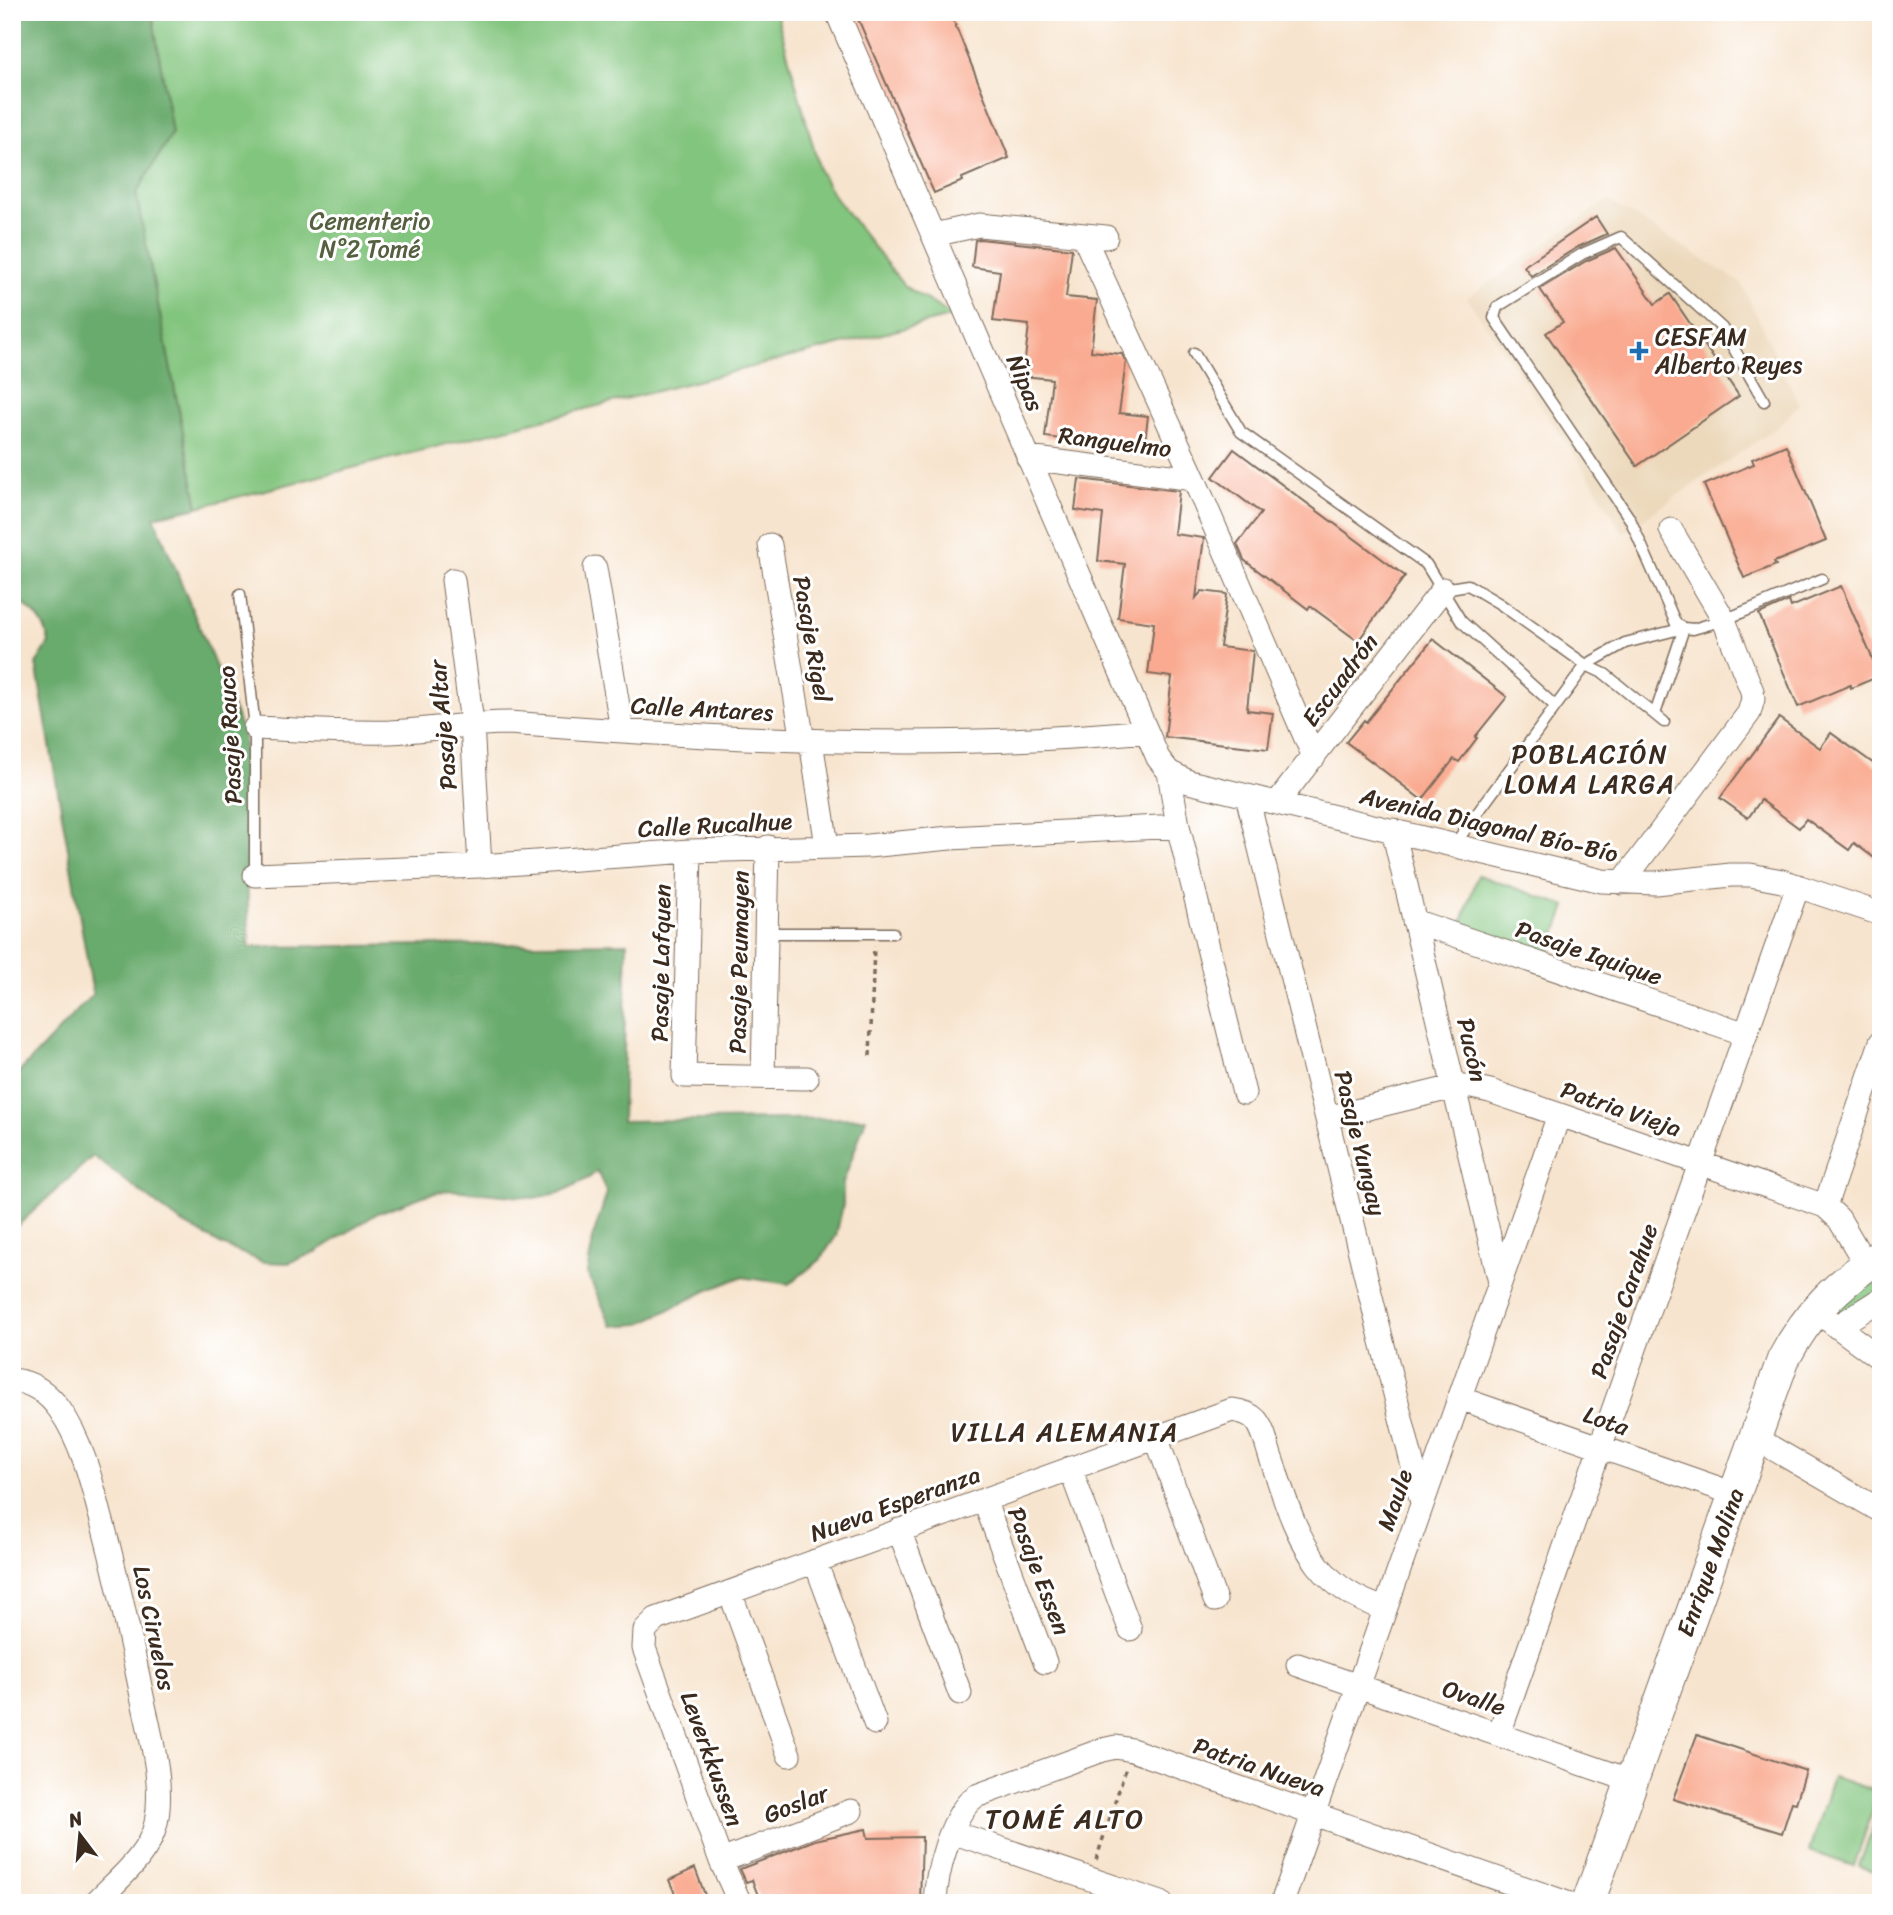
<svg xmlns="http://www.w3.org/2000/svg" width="1893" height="1915" font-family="Sriracha,sans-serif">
<rect width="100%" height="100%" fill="#fff"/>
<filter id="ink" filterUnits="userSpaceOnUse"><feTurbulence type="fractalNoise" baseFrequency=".0143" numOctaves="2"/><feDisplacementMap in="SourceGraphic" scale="14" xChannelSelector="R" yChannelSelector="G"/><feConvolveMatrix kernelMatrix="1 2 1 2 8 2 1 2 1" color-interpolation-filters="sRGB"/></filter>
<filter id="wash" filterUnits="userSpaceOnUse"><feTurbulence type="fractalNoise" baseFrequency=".00686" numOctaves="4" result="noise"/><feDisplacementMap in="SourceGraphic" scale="28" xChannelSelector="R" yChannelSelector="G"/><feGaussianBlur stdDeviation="1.57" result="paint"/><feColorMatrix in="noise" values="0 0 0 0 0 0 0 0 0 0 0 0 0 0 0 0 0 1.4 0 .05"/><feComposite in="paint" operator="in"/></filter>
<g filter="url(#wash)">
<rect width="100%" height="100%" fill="#f7e4ce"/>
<path fill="#ecd8ba" d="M1608,200L1741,283L1799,404L1776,428L1623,533L1588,475L1467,298Z"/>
<path fill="#82c57e" stroke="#5e784e" stroke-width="2" d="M152,12H776L820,171L832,193L904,286L953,316L198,507L136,194L172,133Z
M1478,875L1566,906L1548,956L1461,925Z
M1881,1268V1294L1845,1316L1834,1304Z
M1833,1777L1879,1792L1854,1866L1809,1851Z
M1881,1805V1874L1859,1866Z"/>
<path fill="#69aa6d" stroke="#526a46" stroke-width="2" d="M12,12H152L172,133L136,194L198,507L154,517L244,735L249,947L627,943L622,1121L866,1118L843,1183V1205L836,1236L820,1260L789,1284L741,1277L704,1292L640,1324L612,1326L587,1273L594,1234L607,1193L597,1171L589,1178L559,1193L534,1198L451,1190L426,1195L378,1213L316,1252L288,1263L263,1262L222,1245L180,1222L93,1156L12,1231V1080L93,994L36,664L49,643C46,620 30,609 12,595Z"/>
<g id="blocks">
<path fill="#f9aa90" d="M855,12H950L1009,158L962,178L963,181L934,193Z
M1596,217L1607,234L1578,247L1531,276L1524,266Z
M980,239L1072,249L1066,297L1097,300L1091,351L1122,354L1126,362L1119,413L1148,416L1144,449L1045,437L1052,379L1023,376L1029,325L993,321L1000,271L972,267L975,240Z
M1616,248L1655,304L1670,294L1739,396L1637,466L1546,333L1563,322L1540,289L1586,261Z
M1786,445L1826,541L1774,562L1776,565L1744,578L1704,485L1754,464L1752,459Z
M1234,449L1405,576L1358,641L1310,606L1308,609L1244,560L1237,544L1261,513L1213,477Z
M1079,479L1179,491L1174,534L1204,538L1196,598L1202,591L1227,594L1220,647L1253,651L1247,710L1273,713L1268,749L1165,737L1172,677L1148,674L1154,623L1118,618L1125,564L1098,561L1103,514L1075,510Z
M1841,586L1880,676L1851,688L1850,685L1798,707L1759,614L1789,601L1791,607Z
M1433,639L1507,697L1475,737L1477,738L1459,762L1454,759L1422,800L1346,742L1364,720L1366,722Z
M1779,718L1820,748L1831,733L1881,769V863L1854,843L1849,850L1806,819L1799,828L1761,800L1748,818L1720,798Z
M1697,1735L1806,1771L1796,1803L1792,1802L1782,1833L1673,1799Z
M866,1829L868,1838L922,1837L920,1903H761L752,1880L746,1882L740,1869L815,1840Z
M695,1868L708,1903H679L669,1880Z"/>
</g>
</g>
<g filter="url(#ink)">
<use href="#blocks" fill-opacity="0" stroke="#7d6b5c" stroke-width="2"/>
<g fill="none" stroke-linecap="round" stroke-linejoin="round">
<g stroke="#7d6b5c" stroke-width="13">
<path id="lane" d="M1194,353L1241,432L1426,564L1461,621L1555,706
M1764,401L1722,328L1621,237L1582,254L1497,307L1494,318L1630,519L1676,624L1684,628L1693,629L1724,620L1822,579
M1443,589L1468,585L1500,604L1586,665L1625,643L1684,628
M240,594L255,728V875
M1655,714L1684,628
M1454,845L1586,665L1605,674L1664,722
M768,933H893"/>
</g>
<g stroke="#7d6b5c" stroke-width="25">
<path id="street" d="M837,12L1158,758L1169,772L1189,782L1602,881L1656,883L1731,875H1750L1782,881L1881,914
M933,235L979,225L1106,237
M1083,235L1194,479L1314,757
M1028,458L1194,479
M770,545L803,741
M595,568L622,730
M453,580L472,723L480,866
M255,728C300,730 345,733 390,732C430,730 469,723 509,723C720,739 934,752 1146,731
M811,741L827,846
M1169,772L1178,826L1244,1093
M1247,796L1422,1503
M1277,803L1443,589
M1393,830L1500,1282
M690,851L684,1076L807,1078
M255,875L480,866L690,851L868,846L950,838L1178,826
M1622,883L1749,713L1753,699L1752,691L1724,620L1671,530
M1414,921L1746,1034
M763,1077L768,847
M1327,1118L1454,1087H1472L1490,1091L1825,1206L1839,1219L1866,1265
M1825,1206L1881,1042
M1815,1310L1881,1359
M1837,1327L1881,1299
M12,1380C33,1382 48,1393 60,1410C81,1440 91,1479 100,1514C116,1571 128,1628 140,1686C148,1729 165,1779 156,1823C149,1856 117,1880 95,1903
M1459,1398L1735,1494
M1156,1437L1215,1600
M1755,1438L1881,1511
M1070,1468L1130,1629
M984,1500L1045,1662
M899,1530L960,1693
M815,1561L875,1723
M730,1592L789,1755
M1298,1665L1632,1781
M1499,1734L1798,886
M952,1832L1161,1903
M721,1861L851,1811
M740,1903L721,1861L644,1648L645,1630L656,1619L1232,1410C1241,1411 1249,1413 1256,1420C1265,1431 1267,1448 1272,1461C1284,1496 1295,1535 1318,1565C1336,1588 1358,1600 1385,1609
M935,1903C936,1874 951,1813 976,1796L1102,1750L1116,1747L1132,1750L1567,1903
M1282,1903L1559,1115"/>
</g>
<g stroke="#7d6b5c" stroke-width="34">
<g id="secondary">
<path id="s1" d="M1588,1903L1783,1360C1808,1312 1837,1285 1881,1255"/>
</g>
</g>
<path stroke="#7d6b5c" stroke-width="3.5" stroke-dasharray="5 5" stroke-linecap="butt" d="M870,1056L874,946
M1096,1860L1126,1768"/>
<use href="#lane" stroke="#fff" stroke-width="10"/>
<use href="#street" stroke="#fff" stroke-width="23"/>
<use href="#secondary" stroke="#fff" stroke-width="32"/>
</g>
</g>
<path fill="#1f6fb2" stroke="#fff" stroke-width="2.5" d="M1635.5 340.5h7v7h7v7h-7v7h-7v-7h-7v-7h7z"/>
<g text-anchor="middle" stroke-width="6" stroke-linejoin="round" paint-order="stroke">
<g font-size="24" fill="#546040" stroke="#fff">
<text x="370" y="229">Cementerio<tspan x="370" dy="28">N°2 Tomé</tspan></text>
</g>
<g font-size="24" fill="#3b2a1e" stroke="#fff" text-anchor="start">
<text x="1655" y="345">CESFAM<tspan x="1655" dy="28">Alberto Reyes</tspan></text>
</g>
<g font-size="24" fill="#3b2a1e" stroke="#fff">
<text transform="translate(1025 383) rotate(67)" y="8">Ñipas</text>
<text transform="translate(1115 442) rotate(7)" y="8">Ranguelmo</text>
<text transform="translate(812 639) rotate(80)" y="8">Pasaje Rigel</text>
<text transform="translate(1340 680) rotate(-53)" y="8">Escuadrón</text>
<text transform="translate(702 709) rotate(3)" y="8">Calle Antares</text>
<text transform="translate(443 725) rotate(-95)" y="8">Pasaje Altar</text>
<text transform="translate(230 735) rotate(-93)" y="8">Pasaje Rauco</text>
<text transform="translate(715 825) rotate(-3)" y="8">Calle Rucalhue</text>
<text transform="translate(1489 825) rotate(13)" y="8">Avenida Diagonal Bío-Bío</text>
<text transform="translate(1589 953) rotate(19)" y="8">Pasaje Iquique</text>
<text transform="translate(739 962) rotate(-89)" y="8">Pasaje Peumayen</text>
<text transform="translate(661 963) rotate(-89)" y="8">Pasaje Lafquen</text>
<text transform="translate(1472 1050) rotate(77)" y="8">Pucón</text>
<text transform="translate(1621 1109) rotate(19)" y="8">Patria Vieja</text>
<text transform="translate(1360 1143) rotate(76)" y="8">Pasaje Yungay</text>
<text transform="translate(1624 1301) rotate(-71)" y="8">Pasaje Carahue</text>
<text transform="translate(1606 1421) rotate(19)" y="8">Lota</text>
<text transform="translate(1395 1500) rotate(-71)" y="8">Maule</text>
<text transform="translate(895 1504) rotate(-20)" y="8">Nueva Esperanza</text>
<text dy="8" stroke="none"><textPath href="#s1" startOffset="362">Enrique Molina</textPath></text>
<text transform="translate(1039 1571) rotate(69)" y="8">Pasaje Essen</text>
<text transform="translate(154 1628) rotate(78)" y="8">Los Ciruelos</text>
<text transform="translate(1474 1698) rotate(19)" y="8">Ovalle</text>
<text transform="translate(712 1759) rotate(70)" y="8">Leverkkussen</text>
<text transform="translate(1259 1767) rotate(19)" y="8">Patria Nueva</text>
<text transform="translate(796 1804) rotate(-21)" y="8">Goslar</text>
</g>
<g font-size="26" letter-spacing="2" fill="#3b2a1e" stroke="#fff">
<text x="1590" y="763">POBLACIÓN<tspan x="1590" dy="30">LOMA LARGA</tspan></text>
<text x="1065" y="1441">VILLA ALEMANIA</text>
</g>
<g font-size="28" letter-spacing="2" fill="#3b2a1e" stroke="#fff">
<text x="1065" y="1828">TOMÉ ALTO</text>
</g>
</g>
<rect width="1893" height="1915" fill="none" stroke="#fff" stroke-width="42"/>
<g transform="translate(80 1835) rotate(344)" stroke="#ffffff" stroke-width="5" paint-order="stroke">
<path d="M0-5L12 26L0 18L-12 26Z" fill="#3b2a1e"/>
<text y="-10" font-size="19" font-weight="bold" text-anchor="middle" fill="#3b2a1e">N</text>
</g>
</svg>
